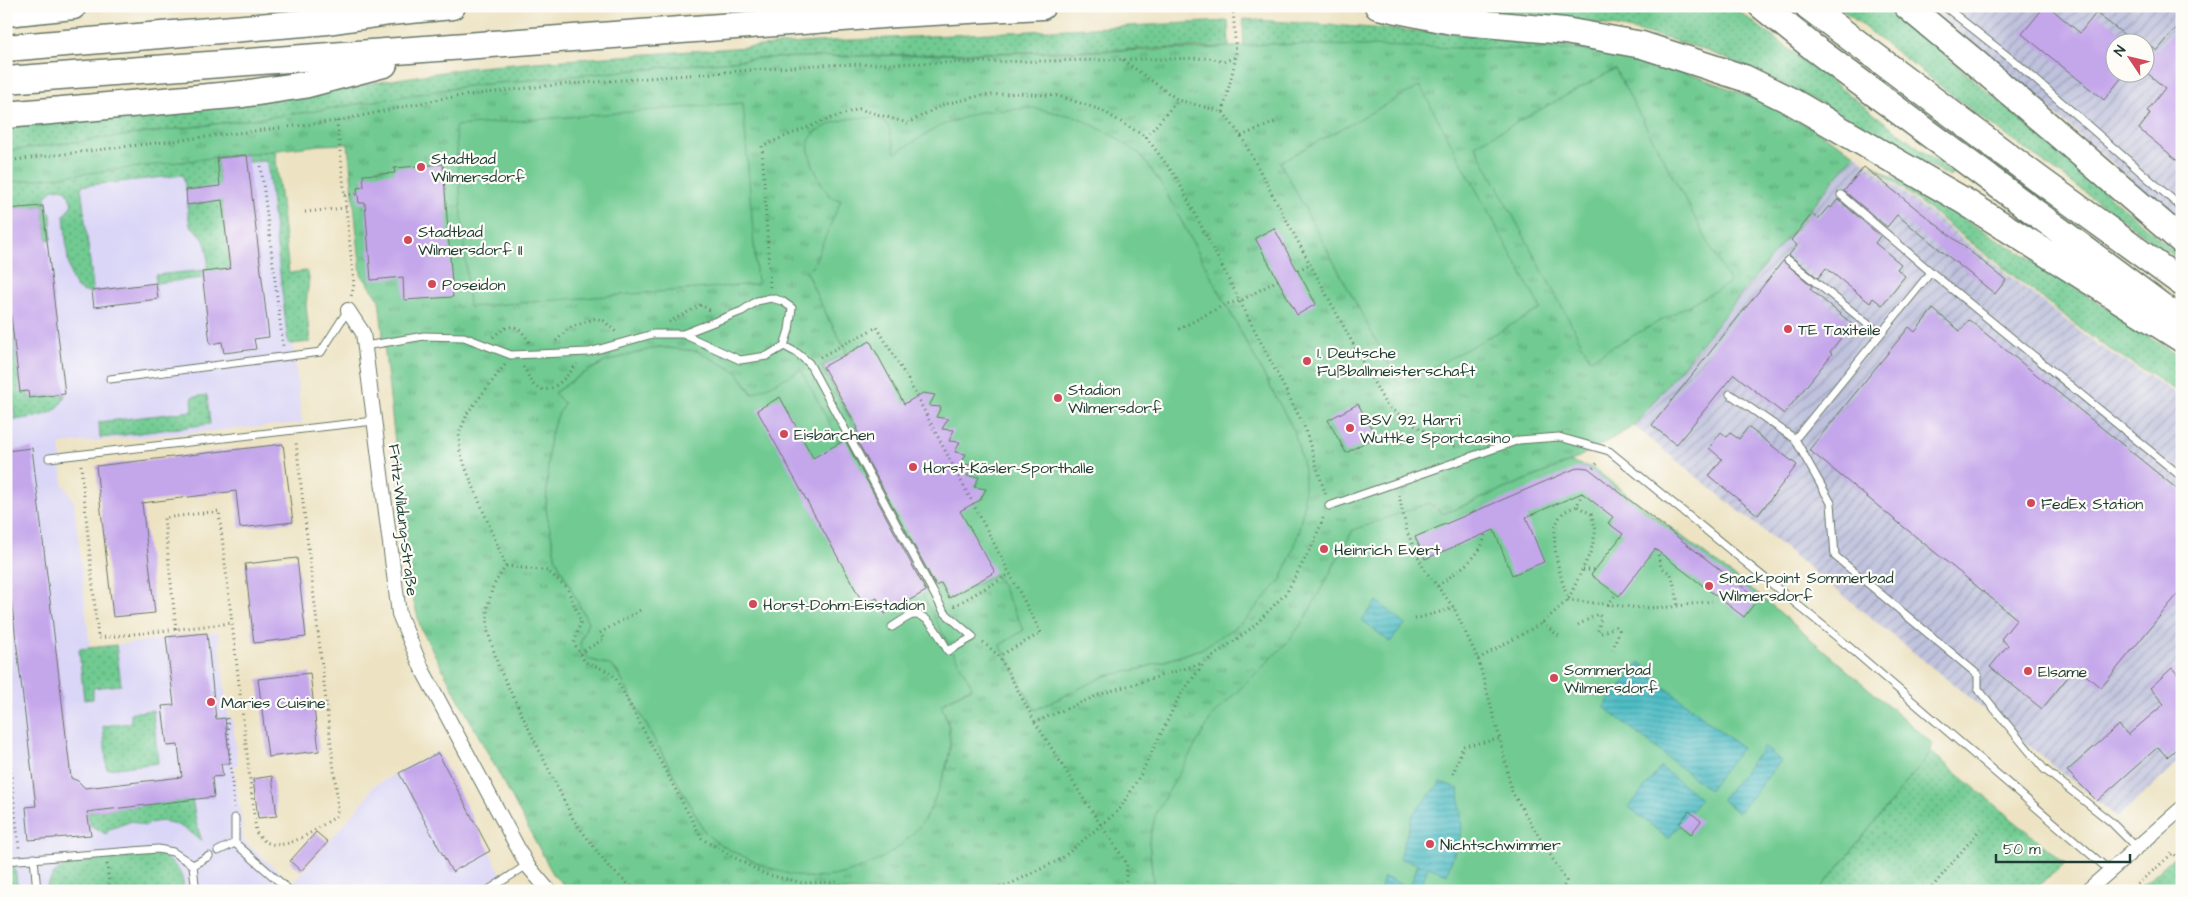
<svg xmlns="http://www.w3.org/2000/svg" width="2188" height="897" font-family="'Architects Daughter',sans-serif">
<defs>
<pattern id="industrial-furrows" width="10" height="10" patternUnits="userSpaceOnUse" patternTransform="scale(1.25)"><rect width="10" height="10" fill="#c0c2dd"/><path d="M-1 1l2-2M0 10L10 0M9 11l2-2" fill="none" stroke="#9b9fb4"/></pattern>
<pattern id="grass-dots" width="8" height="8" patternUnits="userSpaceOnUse" patternTransform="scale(1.25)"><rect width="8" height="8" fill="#6fca91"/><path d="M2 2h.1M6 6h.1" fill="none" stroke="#5ba577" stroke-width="1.8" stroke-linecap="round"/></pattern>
<pattern id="park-tufts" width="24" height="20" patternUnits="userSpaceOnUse" patternTransform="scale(1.25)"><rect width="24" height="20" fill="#6fca91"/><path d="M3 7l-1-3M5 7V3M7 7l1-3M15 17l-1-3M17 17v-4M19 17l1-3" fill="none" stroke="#5ba577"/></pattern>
<pattern id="water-rules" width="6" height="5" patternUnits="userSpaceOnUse" patternTransform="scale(1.25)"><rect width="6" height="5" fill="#4fbdc5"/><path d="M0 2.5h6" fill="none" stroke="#419ba1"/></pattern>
</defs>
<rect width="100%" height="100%" fill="#fdfcf7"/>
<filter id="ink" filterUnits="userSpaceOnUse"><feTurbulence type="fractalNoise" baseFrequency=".02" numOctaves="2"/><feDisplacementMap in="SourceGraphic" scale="10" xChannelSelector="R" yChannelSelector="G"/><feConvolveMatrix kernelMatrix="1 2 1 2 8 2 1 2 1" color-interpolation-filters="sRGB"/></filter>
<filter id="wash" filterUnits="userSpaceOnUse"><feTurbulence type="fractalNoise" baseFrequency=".0096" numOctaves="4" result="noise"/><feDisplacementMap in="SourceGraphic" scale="20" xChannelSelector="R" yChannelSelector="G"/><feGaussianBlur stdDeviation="1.12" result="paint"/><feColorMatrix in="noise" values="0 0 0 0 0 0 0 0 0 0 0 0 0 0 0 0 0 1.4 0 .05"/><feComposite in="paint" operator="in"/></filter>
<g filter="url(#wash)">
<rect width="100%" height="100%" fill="#ede3c3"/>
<path fill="#dad6f7" d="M271,151L302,423L60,444L63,484L74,501L90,648L218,632L228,717H232L238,765L234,766L244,841L293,884L351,816L368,796L372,787L437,751L504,879L487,891H11L6,844V183Z"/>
<path fill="url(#industrial-furrows)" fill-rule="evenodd" d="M1926,6H2182V223L1959,32ZM2116,42H2146V72H2116Z
M1855,154L2096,344L2182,397V760L2117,817L1634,426Z"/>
<path fill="url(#grass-dots)" stroke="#478462" d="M1490,6H1732L1952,173L1950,177C1872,133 1796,85 1712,53C1635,24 1553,17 1471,8Z
M1837,6H1882L1911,26L2182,258L2180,261L1978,115Z
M1243,19L1518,38L1604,51L1244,57Z
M1228,21L1229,47L763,58L467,86L309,112L6,151V123L253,102L468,68L536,62L831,41Z
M275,150L289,273L306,271L309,278L306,305L310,342L292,344L288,343L267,161L248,162L244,155L217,158L230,269L203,278L156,283L155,275L206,270L207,268C210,251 205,234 190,226L187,205L203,203L201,188L186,190L183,175L81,186L93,288L91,292C84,293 77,290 74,284C67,272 66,231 64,216L72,204L67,191L62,188L53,189L45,198L47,210L51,214V240H47L43,206L6,209V170L253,154Z
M1871,164L2041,265L2182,358V394L2098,342Z
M10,307L29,398L65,394C59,418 36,416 15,420L6,350V308Z
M207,395L210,424L100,438L99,422L193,411L192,397Z
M116,645L121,685L93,688V699L84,700L79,649Z
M153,710L158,763L107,769L103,726L131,723V713Z
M1931,752L2065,863L2033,891H1819Z
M192,799L197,826L202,841C186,828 165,814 144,826L132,821L110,829L106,834L91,826L87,812Z
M2179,852L2182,854V891H2136Z
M157,853C173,862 185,871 183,891H44L53,875L67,864Z
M8,868H15L18,891H11Z"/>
<path fill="url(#park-tufts)" stroke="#478462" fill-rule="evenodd" d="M1270,44L1604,51C1663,64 1720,82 1775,108C1802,122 1828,138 1855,154L1634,426L1570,462L1443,514L1435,505L1353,530L1305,619L1149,841L1154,891H572L554,876L421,629L412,595L379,299L361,274L348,144L320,145L6,183V151L309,112L467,86L763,58L1204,49ZM1141,155L1163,187L1294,431L1201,649L1140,669L1105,676L1035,710L1000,645L1024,630L996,573L947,599L822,367L847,353L819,300L806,272L813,266ZM658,347L697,351L737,372L972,688L941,704L949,725L950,749L947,766L930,811L837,875L806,877L764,866L712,839L705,832L617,671L610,665L588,659L580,644L588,622L556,559L546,509L549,444L554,424L564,403L554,393L579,376L605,362Z"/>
<path fill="#6fca91" stroke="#478462" d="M1615,69L1730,283L1590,359L1475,145Z
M1420,86L1541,309L1400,385L1280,162Z
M743,103L757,284L469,307L455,126Z
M1033,108L1077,117L1115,137L1141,155L1163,187L1294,431L1304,469V507L1295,545L1281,580L1244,621L1201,649L1140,669L1105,676L1035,710L1000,645L1024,630L996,574L947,600L822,366L847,352L819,300L806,271L813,266L841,200C837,199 833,198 830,196C822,187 803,151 810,139C821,122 859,114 878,119C882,120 885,123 888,125L895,153L940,126L979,112Z
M658,347L697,351L737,372L752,394L801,370L972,687L941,704C954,737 952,753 940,785C934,801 928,816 917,829C893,859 843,881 805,877C784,874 765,867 747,858C732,851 716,844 705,832L617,671L610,665L588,659L580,644L588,622L556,559L546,509L549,444L554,424L564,403L554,393L579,376L605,362Z
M1570,462L1593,468L1770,604L1932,743L1931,752L1819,891H1154L1149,841L1156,813L1213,715L1289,641L1305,619L1353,530L1429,503L1443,514Z"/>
<path fill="url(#water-rules)" stroke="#377d7c" d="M1377,601L1405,624L1390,642L1362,620Z
M1640,662L1649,670L1647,673L1742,748L1709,790L1604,707Z
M1764,747L1781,761L1738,813L1722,799Z
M1661,767L1701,799L1668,839L1629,807Z
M1441,782L1459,789L1462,830L1447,874L1428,867L1421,887L1432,891H1380L1384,877L1410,887L1418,864L1399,858L1413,814Z"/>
<g id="blocks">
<path fill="#c4a6eb" d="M2045,6H2048L2080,33L2096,13L2134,42H2116V72H2126L2104,100L2022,34Z
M2182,21V164L2139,129L2148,117L2150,113L2147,111L2165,88L2146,72V42L2157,51Z
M247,155L269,337L254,339L256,349L224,353L222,342L210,344L202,272L230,269L222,200L187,205L186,190L220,186L217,158Z
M443,164L453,297L404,300L403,277L371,280L365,203H359L357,188L364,187L363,175L395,173L394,168Z
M1864,167L2006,280L1995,294L1897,215L1887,227L1844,191Z
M1838,199L1880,236L1875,243L1901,264L1897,269L1905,276L1882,305L1873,298L1870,303L1826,268L1818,278L1789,255L1797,245L1791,240L1812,214L1818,219L1829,206L1831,208Z
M43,206L65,394L29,398L28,391L20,392L6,274V209Z
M1274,228L1316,304L1297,315L1255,238Z
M1783,261L1812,286L1810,289L1851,323L1850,326L1830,352L1832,354L1784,414L1734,374L1676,445L1652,425Z
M156,283L158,299L94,307L92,291Z
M1933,309L1960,331L1969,320L2182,493V589L2101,688L2076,667L2042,709L1990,667L2008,645L2001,639L2017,619L1809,450L1909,327L1915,332Z
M870,341L904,404L923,393L935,395L929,406L941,407L936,417L948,419L942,429L954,430L949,441L960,442L955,452L966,454L961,464L973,465L967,476L979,477L974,487L986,489L980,500L960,511L995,572L949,598L941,583L936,586L854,435L858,432L856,429L858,428L823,367Z
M780,397L813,458L845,440L926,591L885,614L877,598L864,605L757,410Z
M1358,404L1376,436L1346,453L1328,420Z
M1748,427L1797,465L1758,515L1709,476L1722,459L1709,448L1721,432L1727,437L1730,433L1739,439Z
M283,444L293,522L240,528L236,491L142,503L155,613L113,617L96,466Z
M32,448L71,778L78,781L85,788L182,777L178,745L167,746L162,706L174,705L166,637L207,633L216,719L225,718L230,763L221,764L223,776L212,777L214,797L87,812L91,835L29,840L26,807L36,806L6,557V451Z
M1579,467L1588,468L1758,599L1744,617L1655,549L1619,596L1591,575L1623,534L1608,523L1613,517L1582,493L1526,517L1544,562L1512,575L1494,530L1425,559L1415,537Z
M297,558L306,637L254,643L245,564Z
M2172,668L2182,679V744L2167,757L2158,747L2097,801L2067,771L2119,725L2128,735L2164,704L2150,688Z
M310,673L319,751L268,757L258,679Z
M438,753L490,851L452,872L399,773Z
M272,776L277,816L258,818L253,779Z
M1689,811L1701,821L1691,834L1679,824Z
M316,832L328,842L301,871L290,861Z"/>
</g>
</g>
<g filter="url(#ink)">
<use href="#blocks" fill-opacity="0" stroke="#677766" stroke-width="1"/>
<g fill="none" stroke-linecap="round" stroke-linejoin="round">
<g stroke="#677766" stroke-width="9">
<path id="lane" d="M1944,6L2020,66L2182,208
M1841,195L1931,272L2182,477
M1788,260L1880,334
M1931,272L1795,439L1831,503L1835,556L1978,675V689L2044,769L2111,822L2136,847
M365,346L424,336L464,337L511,355L589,352L653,334H683L740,360L767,356L784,346L789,330L792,308L782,301L771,298L757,301L742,311L683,334
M784,346L797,353L809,363L944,612L973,637L948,651C941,639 928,609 910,616C904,619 898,623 892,627
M110,379L321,352L348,310
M1730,394L1795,439
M49,458L374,421
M1329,506L1519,440L1559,437L1609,451L1848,646L2109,870
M235,818V843L290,891
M218,851L235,843
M34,858L37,891
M6,861L158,849L173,852L193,865L195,884L192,891
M193,865L209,856
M487,891L527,865"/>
</g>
<g stroke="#677766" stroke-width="16">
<path id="street" d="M348,310L363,333L399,614L422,669L454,729L527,865L549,891
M2087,891L2182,808"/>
</g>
<g stroke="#677766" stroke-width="29">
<path id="highway" d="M1378,6L1452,21L1565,31L1642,45L1744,78L1791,101L1964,201L2182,339
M1762,6L1814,48L2173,315
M1808,6L2040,180L2182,283
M1907,6L1971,59L2182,241
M6,13L73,6
M6,48L328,21L390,12L452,6
M6,80L896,14L1042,6
M6,115L243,94L304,85L384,64"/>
</g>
<path stroke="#677766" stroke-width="3" stroke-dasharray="1 4" stroke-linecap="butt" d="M1123,60L1178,100L1223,112L1241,136L1386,405L1411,423L1457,448
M1223,112L1236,57L1233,6
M337,121L354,284L351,297
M1241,136L1276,122
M1146,137L1178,100
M6,161L337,121L445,98L544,86L817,65L1211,58L1223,62L1236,57
M261,166L283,346
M345,195L358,194
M305,212L346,208
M1298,270L1310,264
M770,287L762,146L823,121L859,109L908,123L942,105L979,96L1018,93L1059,96L1101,110L1146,137L1176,177L1304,426L1326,496
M6,302H10
M669,322L701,305L712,311
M1179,329L1226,304L1240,301L1278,280
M493,337C511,321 519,324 530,344
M556,341L569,328L596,318L604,321L617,333
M820,357L877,327L907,378L1041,633L999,656
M505,365L468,412L459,434L460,451L466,469L506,566
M523,367C527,372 529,379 533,384C548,401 568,375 577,364
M81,465L98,638L232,623L256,832C275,862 312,831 334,818L337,813V796L296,442
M1593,468L1599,461
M1582,493L1577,506C1573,508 1566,510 1563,513C1544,530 1562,580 1568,600L1641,608L1671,607L1712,601
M1399,495L1407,532L1424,569L1454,608L1478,659L1500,739L1512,792L1566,881L1562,891
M1657,550L1661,567L1671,574L1676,592L1678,606
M506,566L548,571L567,588L581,621L574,643L585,662L608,671L615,677L702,839L764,874L803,883L837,882L849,891
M506,566L493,586L487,609L488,632L499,668L573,819L608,866L636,891
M1583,570H1594
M1438,586C1455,572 1483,557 1485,534
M1608,605L1616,594
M954,606L1010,574
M1415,619L1454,608
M1542,623L1560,637
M1578,625L1598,614L1601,617L1598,631L1601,633L1615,627L1619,630L1612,652
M176,629L164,518L219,511L232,623
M983,642L999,656L1035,722
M580,653L604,639L600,633L642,609
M1478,659L1542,623L1568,600L1591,551L1596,530L1591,514L1577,506
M227,718L234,808
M6,727L19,848
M1453,774L1463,746L1500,739
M107,864L110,891
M801,891L803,883
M985,891L1008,885L1061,859L1119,810L1141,774L1179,697L1204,663L1253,627L1287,592L1314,542L1324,516
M1125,891L1127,864L1085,801L1035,722L1101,694L1203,663
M1929,891L1980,829
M2130,891L2173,853L2182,861"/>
<use href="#lane" stroke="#fff" stroke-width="7"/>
<use href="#street" stroke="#fff" stroke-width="14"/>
<use href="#highway" stroke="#fff" stroke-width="26"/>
</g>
</g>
<g fill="#d1495b" stroke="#fdfcf7" stroke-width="2">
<circle cx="421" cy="167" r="5"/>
<circle cx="408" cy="240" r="5"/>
<circle cx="432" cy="284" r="5"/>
<circle cx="1788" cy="329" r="5"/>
<circle cx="1307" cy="361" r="5"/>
<circle cx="1058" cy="398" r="5"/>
<circle cx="1350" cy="428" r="5"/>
<circle cx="784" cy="434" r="5"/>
<circle cx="913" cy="467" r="5"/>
<circle cx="2031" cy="503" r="5"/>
<circle cx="1324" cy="549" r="5"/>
<circle cx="1709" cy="586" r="5"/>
<circle cx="753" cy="604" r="5"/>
<circle cx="2028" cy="671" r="5"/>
<circle cx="1554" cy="678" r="5"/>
<circle cx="211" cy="702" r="5"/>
<circle cx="1430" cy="844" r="5"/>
</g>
<g text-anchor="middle" stroke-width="4.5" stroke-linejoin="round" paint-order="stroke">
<g font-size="16" fill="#1f3d34" stroke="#fdfcf7" text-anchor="start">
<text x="431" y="164">Stadtbad<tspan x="431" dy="18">Wilmersdorf</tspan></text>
<text x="418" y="237">Stadtbad<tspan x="418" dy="18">Wilmersdorf II</tspan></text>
<text x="442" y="290">Poseidon</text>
<text x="1798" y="335">TE Taxiteile</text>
<text x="1317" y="358">1. Deutsche<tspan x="1317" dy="18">Fußballmeisterschaft</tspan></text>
<text x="1068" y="395">Stadion<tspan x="1068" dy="18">Wilmersdorf</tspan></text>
<text x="1360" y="425">BSV 92 Harri<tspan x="1360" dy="18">Wuttke Sportcasino</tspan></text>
<text x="794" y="440">Eisbärchen</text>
<text x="923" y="473">Horst-Käsler-Sporthalle</text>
<text x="2041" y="509">FedEx Station</text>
<text x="1334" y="555">Heinrich Evert</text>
<text x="1719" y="583">Snackpoint Sommerbad<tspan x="1719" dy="18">Wilmersdorf</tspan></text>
<text x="763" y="610">Horst-Dohm-Eisstadion</text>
<text x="1564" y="675">Sommerbad<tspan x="1564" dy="18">Wilmersdorf</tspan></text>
<text x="2038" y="677">Elsame</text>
<text x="221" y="708">Maries Cuisine</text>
<text x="1440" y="850">Nichtschwimmer</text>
</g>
<g font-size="16" fill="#1f3d34" stroke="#fdfcf7">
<text transform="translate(404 520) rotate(83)" y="6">Fritz-Wildung-Straße</text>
</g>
</g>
<rect width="2188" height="897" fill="none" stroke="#fdfcf7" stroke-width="25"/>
<g transform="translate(2130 58) rotate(305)"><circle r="24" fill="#fdfcf7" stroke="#a4b0a9"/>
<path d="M0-4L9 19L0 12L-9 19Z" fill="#d1495b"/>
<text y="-8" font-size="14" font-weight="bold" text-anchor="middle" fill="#1f3d34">N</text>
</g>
<path d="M1996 854v8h134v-8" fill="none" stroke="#1f3d34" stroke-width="2.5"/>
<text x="2003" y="854" font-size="15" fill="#1f3d34" stroke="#fdfcf7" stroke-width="4" paint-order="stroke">50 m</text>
</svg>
